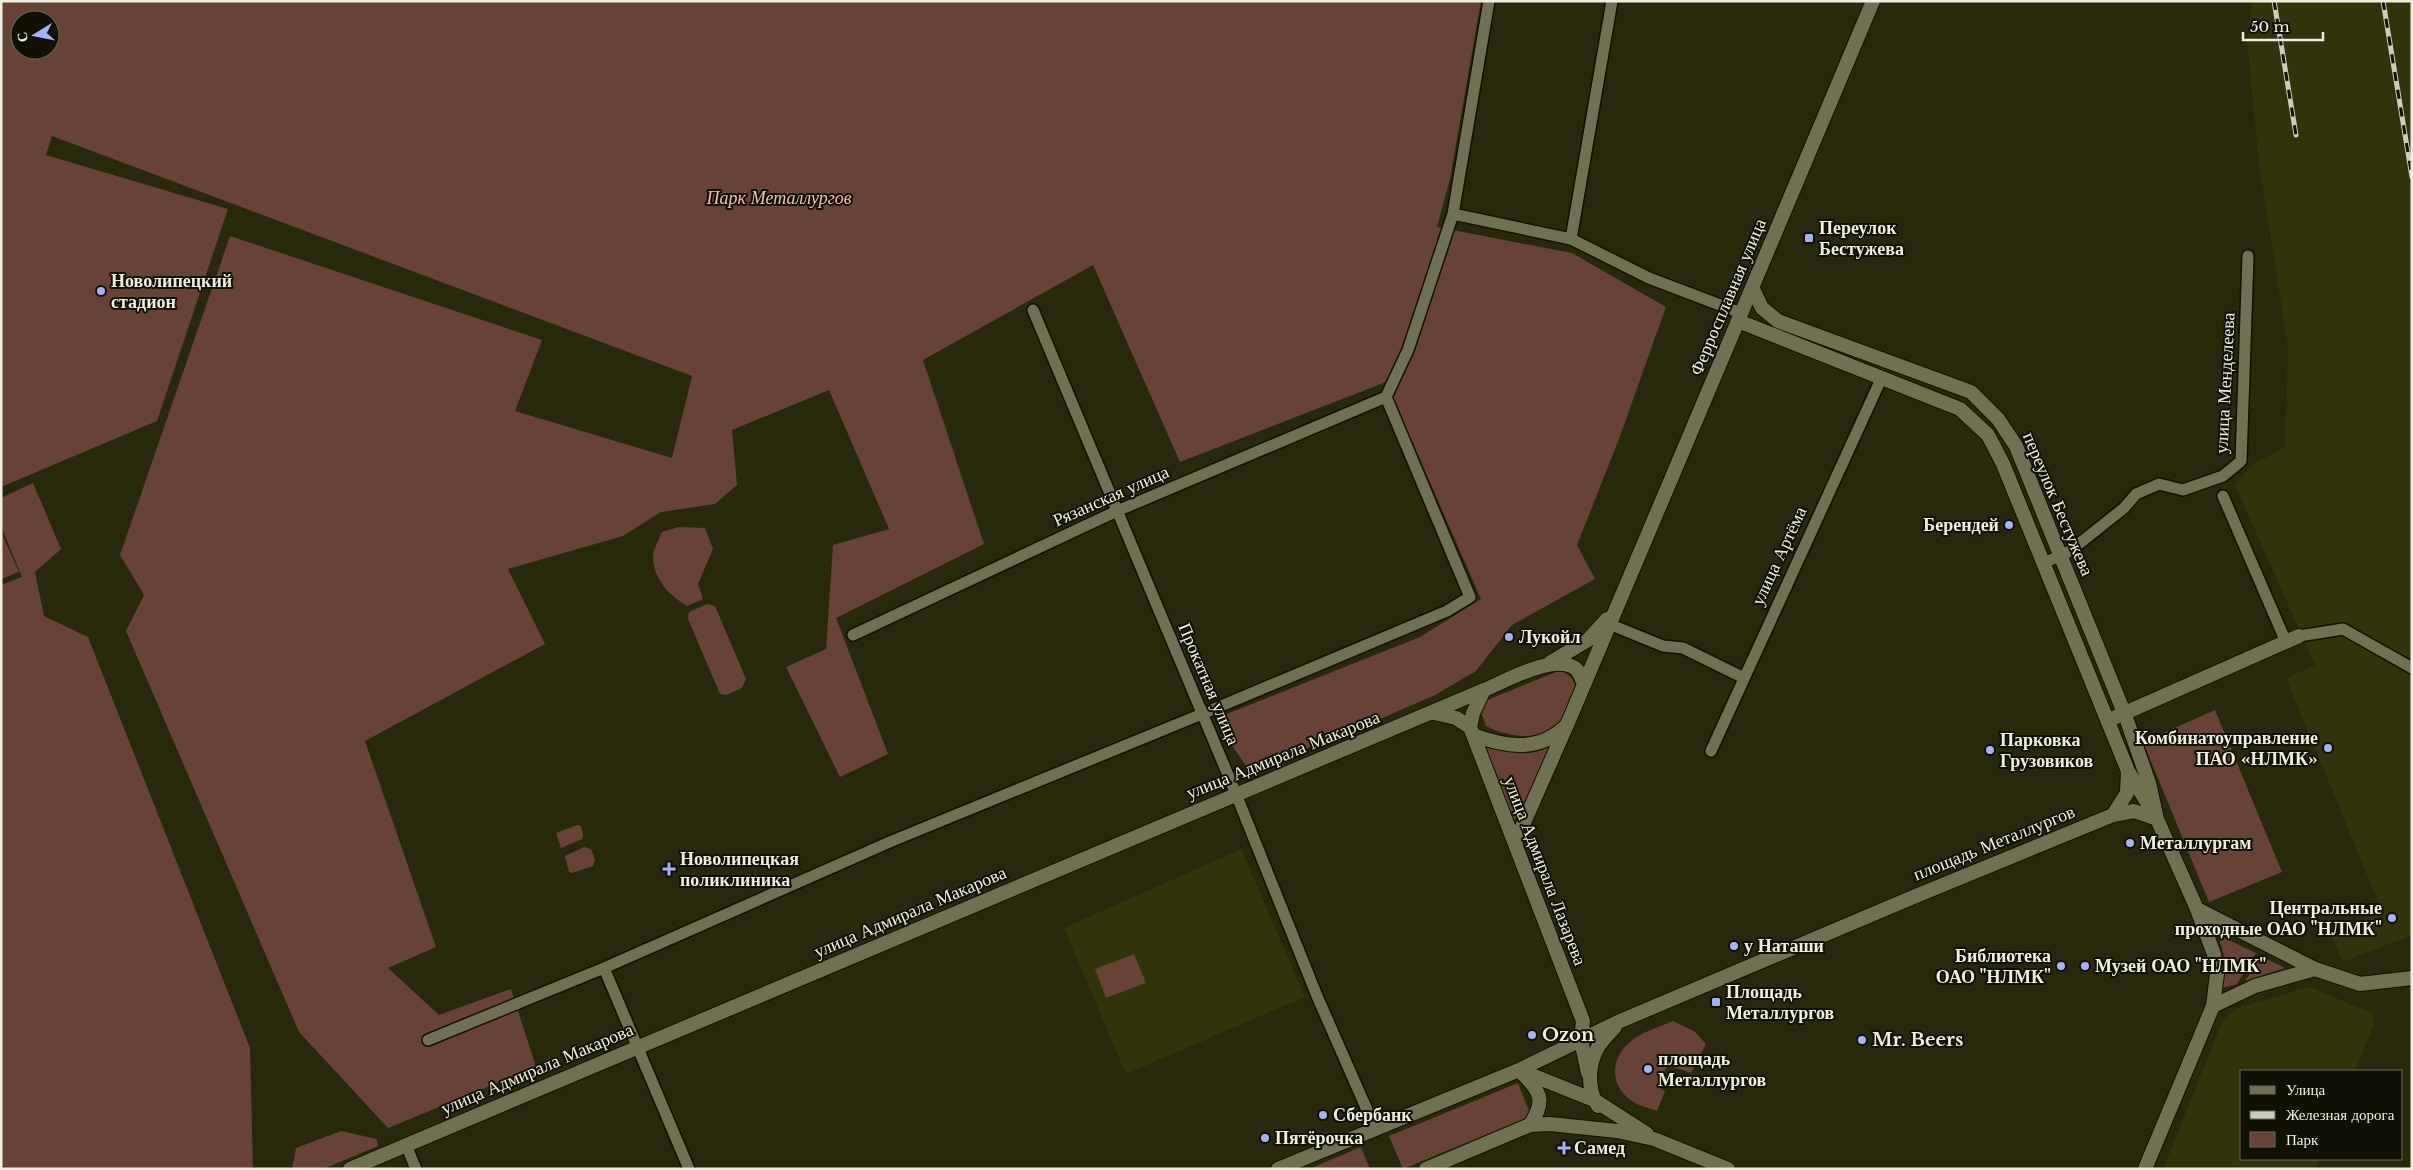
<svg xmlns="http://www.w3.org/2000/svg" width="2413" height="1170" font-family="'Libre Baskerville',serif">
<rect width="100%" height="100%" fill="#28280c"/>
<path fill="#32320d" d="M2252,1H2412V935L2343,962L2331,936L2382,911L2286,678L2315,665L2235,485L2252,465L2285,447L2288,348L2258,157L2247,39Z
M1241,849L1305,997L1126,1074L1064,928Z
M2310,987L2372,1013L2374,1024L2355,1071H2242V1159H2319L2315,1169H2163L2222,1022L2234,1009Z"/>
<path fill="#664335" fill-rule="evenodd" d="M1,1H1481L1450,179L1437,227L1572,253L1666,307L1619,439L1577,545L1595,579L1512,625L1476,671L1435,695L1343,735L1248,769L1229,741L1224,715L1420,637L1481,599L1386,382L1180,462L1093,265L923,360L984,544L836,618L888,754L840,777L786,667L826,649L833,545L889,529L829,390L732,430L737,485L715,504L661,512L623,536L508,569L545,644L365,741L436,947L388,968L439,1015L511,989L536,1067L388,1128L299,1032L126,631L144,595L120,555L230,236L542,340L515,411L672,458L692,376L52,136L46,155L228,209L157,421L1,487ZM20,20H50V50H20Z
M33,483L61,549L35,572L44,616L88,637L250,1048L253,1169H1V585L22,577L1,526V498Z
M679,527L705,528L713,549L698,584L703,599L687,606C668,594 653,579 653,555C654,548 659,539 662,532Z
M1,532L19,572L1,579Z
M707,604L715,606L746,679L742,688L726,695L720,694L688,619L689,612Z
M1561,670L1572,678L1576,688C1571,699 1566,716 1558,724C1539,742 1507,737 1486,726L1481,712L1487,700Z
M2215,710L2282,872L2209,902L2143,742Z
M1482,745C1506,750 1524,759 1547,748L1550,749L1516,819H1514Z
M577,825L581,826L583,835L582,839L561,848L556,833Z
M584,847L591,849L595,860L593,866L572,873L569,872L565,856Z
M2218,935L2256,953L2237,984L2222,988L2225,960Z
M1134,954L1146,983L1106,998L1095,969Z
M2261,956L2285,968L2245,981Z
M1673,1021L1694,1031L1706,1044L1691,1073L1667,1065L1658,1087L1665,1091L1657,1111C1649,1108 1639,1106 1632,1101C1609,1085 1610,1058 1631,1041C1642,1032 1659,1027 1673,1021Z
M1518,1083L1531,1116L1403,1169L1389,1136Z
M341,1131L377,1139L378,1146L323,1169H292L296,1148Z
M1361,1147L1370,1169H1309Z"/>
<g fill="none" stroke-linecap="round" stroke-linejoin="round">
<g stroke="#110" stroke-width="14">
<path id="minor" d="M1453,214L1571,239L1649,278L1741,313
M1571,239L1612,1
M1033,310L1236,794L1317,996L1375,1128
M2223,496L2286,642
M2044,563L2070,551L2124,508L2136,494L2159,484L2183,490L2223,476L2241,461L2248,256
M1609,624L1663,646L1683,648L1744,678
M853,635L1117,511L1386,397
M2299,636L2343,629L2412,668
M1711,751L1882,377
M604,968L689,1169
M428,1040L604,968L892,841L1202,714L1447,611L1470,597L1386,397L1408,350L1453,214L1489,1
M406,1145L416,1169"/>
</g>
<g stroke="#110" stroke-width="16">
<path id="tertiary" d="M1551,662L1588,640L1607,619
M1434,713L1456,718L1470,727
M2109,720L2299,636
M1473,735C1506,747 1539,753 1567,725L1738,321
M1515,843L1566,727
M2197,909L2315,969L2360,984L2412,978
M2213,1006L2255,986L2315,969
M1581,1040L1583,1021L1470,727L1473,713L1484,690C1506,681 1554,653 1575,668C1580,672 1582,679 1584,685
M350,1169L1484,690"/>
</g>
<g stroke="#110" stroke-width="16">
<path id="secondary" d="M1873,1L1738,321L1960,409L1988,435L2003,464L2128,771L2127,793L2113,815
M1752,287L1762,308L1778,321L1971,392L1998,419L2016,446L2125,715L2149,783L2157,819
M2128,771L2157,819L2197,909L2214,954L2217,974L2213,1006L2145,1169
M1581,1040L1588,1073
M1519,1070L1594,1100L1647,1134
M1523,1074C1542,1093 1545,1102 1530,1125
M1598,1106C1587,1089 1588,1066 1597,1049C1601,1041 1609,1034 1615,1027
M1278,1169L1519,1070L1618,1022L1911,898L2113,815L2134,811L2157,819
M1426,1169L1530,1125L1550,1124L1617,1131L1654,1139L1728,1169"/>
</g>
<use href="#minor" stroke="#707152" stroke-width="11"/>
<use href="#tertiary" stroke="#707152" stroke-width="14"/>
<use href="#secondary" stroke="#707152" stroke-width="14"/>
<g stroke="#cccdba" stroke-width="5">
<path id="rail" d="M2274,1L2296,135
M2383,1L2412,177"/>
</g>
<use href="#rail" stroke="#101005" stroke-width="3" stroke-dasharray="9" stroke-linecap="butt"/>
</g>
<g fill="#a5b1fc" stroke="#101005" stroke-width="2">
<rect x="1804" y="233" width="10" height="10" rx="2.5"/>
<circle cx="101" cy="291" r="5"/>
<circle cx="2009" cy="525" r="5"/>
<circle cx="1509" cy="637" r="5"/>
<circle cx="2328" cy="748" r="5"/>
<circle cx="1990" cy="750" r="5"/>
<circle cx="2130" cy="843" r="5"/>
<path d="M666.5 861.5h5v5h5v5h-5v5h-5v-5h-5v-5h5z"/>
<circle cx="2392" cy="918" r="5"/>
<circle cx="1734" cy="946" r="5"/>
<circle cx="2061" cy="966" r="5"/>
<circle cx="2085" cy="966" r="5"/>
<rect x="1711" y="997" width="10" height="10" rx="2.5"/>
<circle cx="1532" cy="1035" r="5"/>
<circle cx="1862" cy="1040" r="5"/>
<circle cx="1648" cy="1069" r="5"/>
<circle cx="1323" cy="1115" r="5"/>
<circle cx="1265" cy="1138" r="5"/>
<path d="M1561.5 1140.5h5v5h5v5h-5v5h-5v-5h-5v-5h5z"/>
</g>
<g text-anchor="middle" stroke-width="4" stroke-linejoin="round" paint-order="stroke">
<g font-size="18" font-style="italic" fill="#f7c1ab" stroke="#101005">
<text x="779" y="204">Парк Металлургов</text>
</g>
<g font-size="18" font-weight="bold" fill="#eeefde" stroke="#101005" text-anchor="start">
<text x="1819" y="234">Переулок<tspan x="1819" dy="21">Бестужева</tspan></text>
<text x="111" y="287">Новолипецкий<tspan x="111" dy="21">стадион</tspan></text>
<text x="1999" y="531" text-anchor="end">Берендей</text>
<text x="1519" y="643">Лукойл</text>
<text x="2318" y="744" text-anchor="end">Комбинатоуправление<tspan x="2318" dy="21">ПАО «НЛМК»</tspan></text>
<text x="2000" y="746">Парковка<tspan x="2000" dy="21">Грузовиков</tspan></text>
<text x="2140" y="849">Металлургам</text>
<text x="680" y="865">Новолипецкая<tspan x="680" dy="21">поликлиника</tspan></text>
<text x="2382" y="914" text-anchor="end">Центральные<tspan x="2382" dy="21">проходные ОАО "НЛМК"</tspan></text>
<text x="1744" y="952">у Наташи</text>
<text x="2051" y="962" text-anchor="end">Библиотека<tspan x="2051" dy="21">ОАО "НЛМК"</tspan></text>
<text x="2095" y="972">Музей ОАО "НЛМК"</text>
<text x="1726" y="998">Площадь<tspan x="1726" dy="21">Металлургов</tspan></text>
<text x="1542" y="1041">Ozon</text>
<text x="1872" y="1046">Mr. Beers</text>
<text x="1658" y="1065">площадь<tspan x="1658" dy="21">Металлургов</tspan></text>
<text x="1333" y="1121">Сбербанк</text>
<text x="1275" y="1144">Пятёрочка</text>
<text x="1574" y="1154">Самед</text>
</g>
<g font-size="18" fill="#eeefde" stroke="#101005">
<text transform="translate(1728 297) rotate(-67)" y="6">Ферросплавная улица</text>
<text transform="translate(2225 383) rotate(-87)" y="6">улица Менделеева</text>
<text transform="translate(1111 496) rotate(-24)" y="6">Рязанская улица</text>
<text transform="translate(2058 504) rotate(67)" y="6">переулок Бестужева</text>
<text transform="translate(1779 556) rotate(-65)" y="6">улица Артёма</text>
<text transform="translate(1209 684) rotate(67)" y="6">Прокатная улица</text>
<text transform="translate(1283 755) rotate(-22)" y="6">улица Адмирала Макарова</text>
<text transform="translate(1994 843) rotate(-22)" y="6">площадь Металлургов</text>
<text transform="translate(1545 871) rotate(69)" y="6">улица Адмирала Лазарева</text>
<text transform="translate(910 912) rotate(-23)" y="6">улица Адмирала Макарова</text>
<text transform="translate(537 1069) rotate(-23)" y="6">улица Адмирала Макарова</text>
</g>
</g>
<rect width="2413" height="1170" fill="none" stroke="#eeefde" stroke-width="5"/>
<rect x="2240" y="1070" width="162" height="90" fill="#101005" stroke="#69695c"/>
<rect x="2250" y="1086" width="25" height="8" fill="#707152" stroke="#69695c"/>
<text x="2286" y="1095" font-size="15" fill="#eeefde">Улица</text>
<rect x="2250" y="1111" width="25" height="8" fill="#cccdba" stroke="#69695c"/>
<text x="2286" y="1120" font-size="15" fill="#eeefde">Железная дорога</text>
<rect x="2250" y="1132" width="25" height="15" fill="#664335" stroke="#69695c"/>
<text x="2286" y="1145" font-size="15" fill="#eeefde">Парк</text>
<g transform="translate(35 35) rotate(260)"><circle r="24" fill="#101005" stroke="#69695c"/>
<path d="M0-4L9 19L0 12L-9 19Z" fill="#a5b1fc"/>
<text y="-8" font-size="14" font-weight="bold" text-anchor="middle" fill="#eeefde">С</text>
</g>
<path d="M2243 32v8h80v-8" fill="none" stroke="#eeefde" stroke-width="2.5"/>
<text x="2250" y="32" font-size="15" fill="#eeefde" stroke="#101005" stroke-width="4" paint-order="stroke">50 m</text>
</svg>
